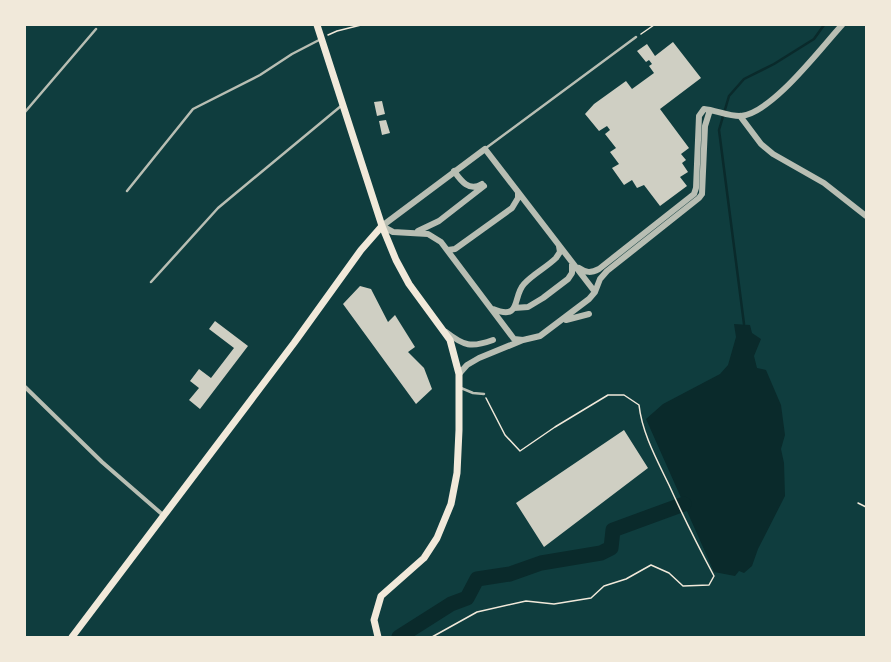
<svg xmlns="http://www.w3.org/2000/svg" width="891" height="662" font-family="'Noto Sans',sans-serif">
<rect width="100%" height="100%" fill="#0f3d3e"/>
<path fill="#0a2a2b" d="M734,324L750,325L752,333L761,339L754,356L757,368L766,370L781,405L785,435L781,449L784,463L785,496L758,549L752,566L744,573L739,571L735,576L714,572L646,419L663,404L720,374L728,365L736,337Z"/>
<g fill="none" stroke-linecap="round" stroke-linejoin="round">
<path stroke="#0a2a2b" stroke-width="2.5" d="M744,324L719,130L729,96L744,79L774,64L814,39L824,25"/>
<path stroke="#0a2a2b" stroke-width="15" d="M399,637L451,604L467,598L477,579L510,574L541,563L601,553L611,548L613,530L684,504"/>
</g>
<path fill="#cfcfc3" d="M673,42L701,78L660,109L689,148L681,154L686,160L682,163L688,172L680,177L687,186L660,206L644,185L637,188L632,180L624,185L612,168L619,164L610,152L616,148L605,134L610,130L607,126L599,131L585,114L594,104L626,81L632,89L654,73L649,66L652,64L649,60L646,62L637,51L647,44L655,56Z
M382,101L385,114L377,116L374,102Z
M386,120L390,133L382,135L379,121Z
M360,286L371,289L388,322L395,315L415,347L408,352L424,368L432,389L416,404L343,304Z
M215,321L248,346L200,409L189,400L199,388L190,381L199,369L211,378L234,348L209,329Z
M624,430L648,468L544,547L516,503Z"/>
<g fill="none" stroke-linecap="round" stroke-linejoin="round">
<path stroke="#f1e9da" stroke-width="1.5" d="M641,34L654,25
M328,35L337,31L361,25
M858,503L866,507
M432,637L477,612L526,601L554,604L591,598L604,586L626,579L651,565L669,573L683,586L709,585L714,576C698,546 683,516 669,485C657,460 642,433 639,405L624,395H608L555,427L520,451L505,435L486,398"/>
<path stroke="#b8beb3" stroke-width="2.5" d="M25,112L96,29
M486,148L636,37
M127,191L193,109L260,75L292,54L321,39
M151,282L218,208L341,106
M461,388L473,393L484,394"/>
<path stroke="#b8beb3" stroke-width="4" d="M25,387L102,462L163,515"/>
<path stroke="#b8beb3" stroke-width="6" d="M740,116L761,144L773,154L824,183L866,216
M454,171C461,181 469,192 482,184
M418,231L439,221L484,186
M448,250L455,249L512,208L518,198V192
M579,268C586,273 591,273 599,269L694,194L696,188L699,116L704,109C715,110 731,117 741,116C772,113 820,49 842,25
M595,292L600,279L607,271L699,198L702,194L705,126L710,110
M514,308L528,307L543,298L568,279L572,273V264
M493,309C522,321 512,297 524,284C533,274 547,267 556,258L560,252L559,246
M566,320L589,314
M446,332C464,346 471,348 493,340
M459,374L467,365L479,358L523,340L540,336L589,299L595,292L485,149L382,226L393,232L428,234L441,242L514,339L523,340"/>
<path stroke="#f1e9da" stroke-width="7" d="M317,25L382,226L396,260L409,284L450,340L459,374V430L457,473L451,504L437,538L424,558L381,596L374,620L378,637
M72,637L294,343L361,250L382,226"/>
</g>
<rect width="891" height="662" fill="none" stroke="#f1e9da" stroke-width="52"/>
</svg>
